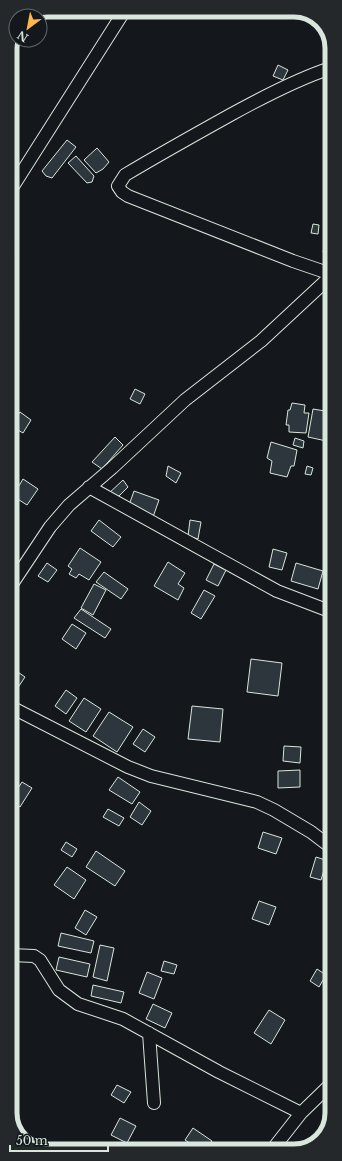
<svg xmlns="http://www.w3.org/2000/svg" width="342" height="1161" font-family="'Libre Baskerville',serif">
<rect width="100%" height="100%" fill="#14181c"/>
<path fill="#2c363c" stroke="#d8e6dc" d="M278,65L288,70L283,80L273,76Z
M67,140L76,147L52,178L46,176L42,171Z
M97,148L109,162L103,169L96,173L84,160Z
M76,156L94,176L92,182L87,183L68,163Z
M313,224L319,225L318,234L311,233Z
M328,232L331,233V255L323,252Z
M135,389L145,394L140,404L130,399Z
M292,403L305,405L304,413H309L306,433L289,432V425H286L288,410H290Z
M313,409L331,412V442L308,437Z
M20,412L31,420L23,433L11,426Z
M115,437L123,445L102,469L92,462Z
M295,438L304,441L303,448L293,445Z
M271,442L297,450L294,466H291L287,477L270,473L272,461L267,458Z
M168,466L181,473L176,483L166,476Z
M307,466L313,468L311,475L305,474Z
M23,479L38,489L27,505L13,496Z
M123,480L128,487L114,501L107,495Z
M134,491L159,500L153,517L128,508Z
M99,520L121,537L113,547L91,531Z
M190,520L201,522L198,539L188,536Z
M80,548L101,562L89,580L79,574L76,578L69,574L72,569L68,566Z
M273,549L287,553L282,570L269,567Z
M168,562L185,573L178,584L184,588L178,600L154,586Z
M47,563L57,570L48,582L38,576Z
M296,563L323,571L318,589L291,581Z
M214,564L226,570L218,586L206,580Z
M104,572L128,589L121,599L96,582Z
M94,584L106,590L93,615L81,608Z
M204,590L215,596L201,619L191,613Z
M81,609L111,629L105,638L74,618Z
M72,624L86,633L76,649L62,639Z
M251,659L282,663L278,696L247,692Z
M15,670L25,677L11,698L10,676Z
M66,690L77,698L66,714L55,706Z
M84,698L101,709L86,732L69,721Z
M192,706L223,709L220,742L188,739Z
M109,712L133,727L117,752L93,736Z
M143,729L155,737L145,752L133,744Z
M284,746L301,747L300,763L283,761Z
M300,770V787L278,788V771Z
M118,777L140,792L132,804L109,790Z
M22,782L32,788L20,807L11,801V799Z
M139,802L151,811L142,825L130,817Z
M108,809L124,818L119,826L103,817Z
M263,832L282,838L276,854L258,848Z
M66,842L77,849L72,857L61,850Z
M96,851L125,871L115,886L86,867Z
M316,857L332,862V873L324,870L321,880L310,877Z
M67,867L86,880L74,899L54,885Z
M259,901L276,907L269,925L252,919Z
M85,910L97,917L86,935L75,928Z
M61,933L94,941L91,953L58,946Z
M100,945L114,948L107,981L93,977Z
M59,957L90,964L87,977L56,970Z
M164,961L177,965L174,974L161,971Z
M317,969L326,975L319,987L310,981Z
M147,972L162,978L154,999L139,993Z
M93,985L124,992L121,1003L91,996Z
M153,1004L172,1013L165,1028L146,1019Z
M269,1010L285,1020L271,1044L254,1033Z
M117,1085L131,1092L124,1103L111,1095Z
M120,1118L136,1126L127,1143L111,1135Z
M193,1128L212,1141L206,1150H201L185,1140Z
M169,1143L181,1150H164Z"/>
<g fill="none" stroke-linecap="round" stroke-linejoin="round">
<g stroke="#d8e6dc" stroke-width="14">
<path id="minor" d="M331,68C297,79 263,97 232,114C196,134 160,154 125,175L118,186L122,192L128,196L293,261L331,274
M10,191L125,10
M89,487L277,591L332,612
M10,587L50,527L69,505L112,468L185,400L261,341L331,276
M11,707L128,767L151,776L257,802L274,810L311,832L332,848
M11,955L34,956L40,960L59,990L78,1004L123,1019L219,1072L301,1113
M149,1033L154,1103
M272,1150L301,1113L332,1083"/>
</g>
<use href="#minor" stroke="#14181c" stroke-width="12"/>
</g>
<path d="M0 0H342V1161H0ZM48 17H294A31 31 0 0 1 325 48V1113A31 31 0 0 1 294 1144H48A31 31 0 0 1 17 1113V48A31 31 0 0 1 48 17Z" fill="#24282b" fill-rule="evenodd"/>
<path fill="none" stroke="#d8e6dc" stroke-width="5" d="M48 17H294A31 31 0 0 1 325 48V1113A31 31 0 0 1 294 1144H48A31 31 0 0 1 17 1113V48A31 31 0 0 1 48 17Z"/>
<g transform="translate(28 28) rotate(212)"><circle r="19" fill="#14181c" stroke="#626a69"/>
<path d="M0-3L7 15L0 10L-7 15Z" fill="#ffb74d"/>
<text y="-6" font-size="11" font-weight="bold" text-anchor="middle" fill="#d8e6dc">N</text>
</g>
<path d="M10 1145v6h98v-6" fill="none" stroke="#d8e6dc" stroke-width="2"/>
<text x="16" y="1145" font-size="12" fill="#d8e6dc" stroke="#14181c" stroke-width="3" paint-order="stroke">50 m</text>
</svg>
